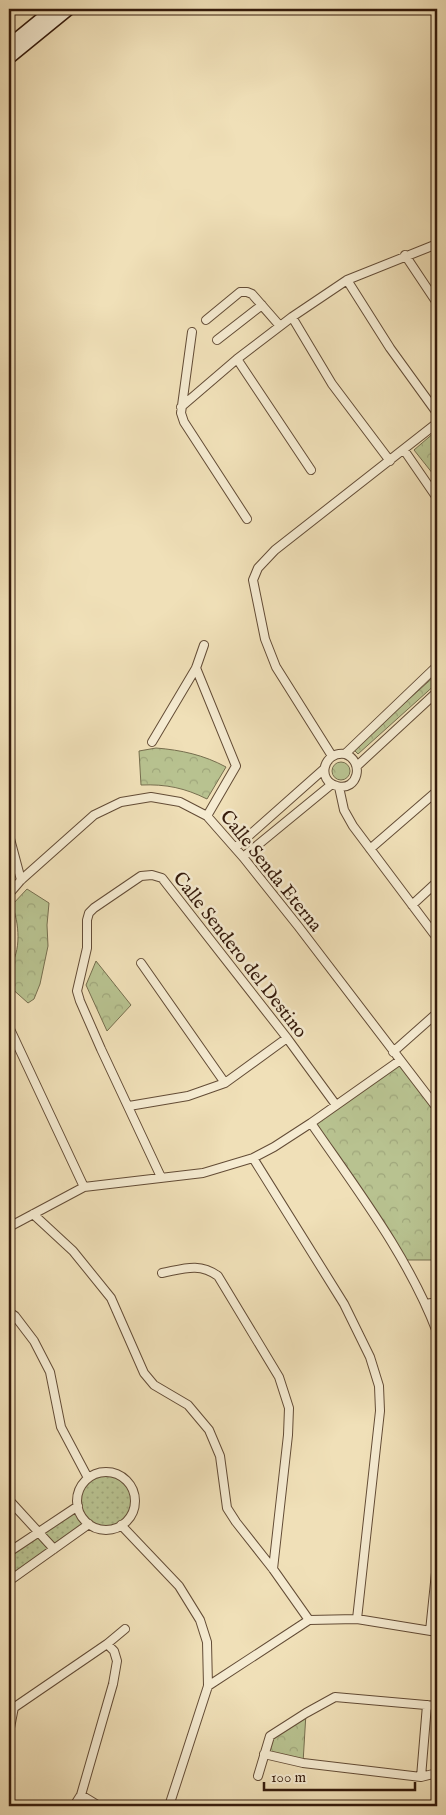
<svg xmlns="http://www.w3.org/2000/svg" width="446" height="1815" font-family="'IM FELL English',serif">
<defs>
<pattern id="grass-dots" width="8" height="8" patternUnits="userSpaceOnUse" patternTransform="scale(1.25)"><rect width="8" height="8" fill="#b8c290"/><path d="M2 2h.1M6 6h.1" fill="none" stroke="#9fa67b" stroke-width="1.8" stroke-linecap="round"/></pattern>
<pattern id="forest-crowns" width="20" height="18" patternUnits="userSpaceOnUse" patternTransform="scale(1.25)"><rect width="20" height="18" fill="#b8c290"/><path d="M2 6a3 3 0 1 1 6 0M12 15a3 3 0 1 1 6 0" fill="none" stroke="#9fa67b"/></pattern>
</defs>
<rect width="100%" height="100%" fill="#f0e0b8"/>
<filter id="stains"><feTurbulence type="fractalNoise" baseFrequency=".004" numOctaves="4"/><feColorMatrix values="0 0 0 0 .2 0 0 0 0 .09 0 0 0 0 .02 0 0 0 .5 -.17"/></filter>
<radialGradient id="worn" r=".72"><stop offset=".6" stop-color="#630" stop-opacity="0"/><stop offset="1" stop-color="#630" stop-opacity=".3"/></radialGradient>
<path fill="url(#grass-dots)" stroke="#766e4e" d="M100,1472C154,1470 139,1547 89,1524L9,1581V1552L77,1506C77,1487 83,1480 100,1472Z"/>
<path fill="url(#forest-crowns)" stroke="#766e4e" d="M436,431L437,433V479L414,450Z
M437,674V683L358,754L353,749Z
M156,748C181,750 204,755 226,767L207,799C185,788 166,784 141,785L139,751Z
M332 771a9 9 0 1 1 18 0a9 9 0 1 1-18 0Z
M27,889L49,903L47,925L48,946L40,984L34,999L28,1003L9,986V967C22,952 19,922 12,905Z
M96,961L131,1005L107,1031L86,985Z
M399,1061L437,1108V1260H403L311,1123Z
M306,1713L303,1763L264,1754L270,1736Z"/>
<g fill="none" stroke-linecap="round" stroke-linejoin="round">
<g stroke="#634c36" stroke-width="10">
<path id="minor" d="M405,255L437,303
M347,280L390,348L437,413
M292,317L332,384L390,461
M206,320L240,292H247L252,294L280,326
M192,332L181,413L184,422L247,519
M217,340L262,305
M237,359L311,470
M181,407L237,359L292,317L347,280L437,244
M404,450L437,498
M196,668L236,766L207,816
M152,742L196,668L204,645
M345,754C365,761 358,792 337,786C316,781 323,751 345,754L437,666
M332,756L276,667L265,639L253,580L258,568L275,550L437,423
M357,766L437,692
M339,787L344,810L353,826L437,938
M9,835L21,880
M235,848L324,769
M370,849L437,791
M243,857L332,784
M9,894L21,880L94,815L121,802L151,797L180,802L207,816L243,857L298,926L437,1108
M412,905L437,882
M9,936V937
M141,963L225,1083
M9,1027L84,1187
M393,1052L437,1013
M129,1106L188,1096L225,1083L287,1038
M311,1123C357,1190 408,1256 437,1332
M253,1158L344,1304L370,1357L379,1386L380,1411L357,1619
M161,1177L101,1049L80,1001L77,991L87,948V920L89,913L94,908L141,876L152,875L162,878L287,1038L336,1105
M33,1214L73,1251L111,1298L144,1373L154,1385L188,1405L209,1430L220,1456L227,1508L236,1522L273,1569L309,1620
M9,1227L84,1187L203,1173L253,1158L274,1147L311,1123L399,1061
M162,1273C183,1269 199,1262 218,1276L279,1377L289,1408L288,1435L273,1569
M426,1304L437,1302
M9,1312L15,1316L34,1341L50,1372L61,1427L88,1478
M77 1501a29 29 0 1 1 58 0a29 29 0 1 1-58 0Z
M9,1500L54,1549
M121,1525L179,1586L200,1620L207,1642L208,1686L169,1806
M9,1552L78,1506
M9,1581L89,1524
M430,1631L437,1563
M208,1686L309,1620L357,1619L437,1632
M9,1711L107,1644L125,1629
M9,1733L14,1707
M264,1754L303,1763L421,1777L437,1773
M258,1776L270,1736L306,1713L335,1697L437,1706
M421,1777L427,1705
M81,1795L99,1806
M74,1806L81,1795L113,1684L117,1661L114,1651L107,1644"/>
</g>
<g stroke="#341a0b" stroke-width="14">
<path id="secondary" d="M9,45L53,9
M9,58L69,9"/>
</g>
<use href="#minor" stroke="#f5ebd1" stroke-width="8"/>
<use href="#secondary" stroke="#f5ebd1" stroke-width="11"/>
</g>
<g text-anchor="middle" stroke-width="5" stroke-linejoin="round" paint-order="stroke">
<g font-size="19" fill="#341a0b" stroke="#f5ebd1">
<text transform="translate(272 870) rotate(51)" y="7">Calle Senda Eterna</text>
<text transform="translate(241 954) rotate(52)" y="7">Calle Sendero del Destino</text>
</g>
</g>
<rect width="446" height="1815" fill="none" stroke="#f0e0b8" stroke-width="30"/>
<rect x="10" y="10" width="426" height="1795" fill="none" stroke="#341a0b" stroke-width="2.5"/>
<rect x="15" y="15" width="416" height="1785" fill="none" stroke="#341a0b"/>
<path d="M264 1782v8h151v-8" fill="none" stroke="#341a0b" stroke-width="2.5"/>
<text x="271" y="1782" font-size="15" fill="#341a0b" stroke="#f5ebd1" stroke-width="4" paint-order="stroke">100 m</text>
<rect width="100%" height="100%" filter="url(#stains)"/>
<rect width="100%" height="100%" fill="url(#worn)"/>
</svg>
